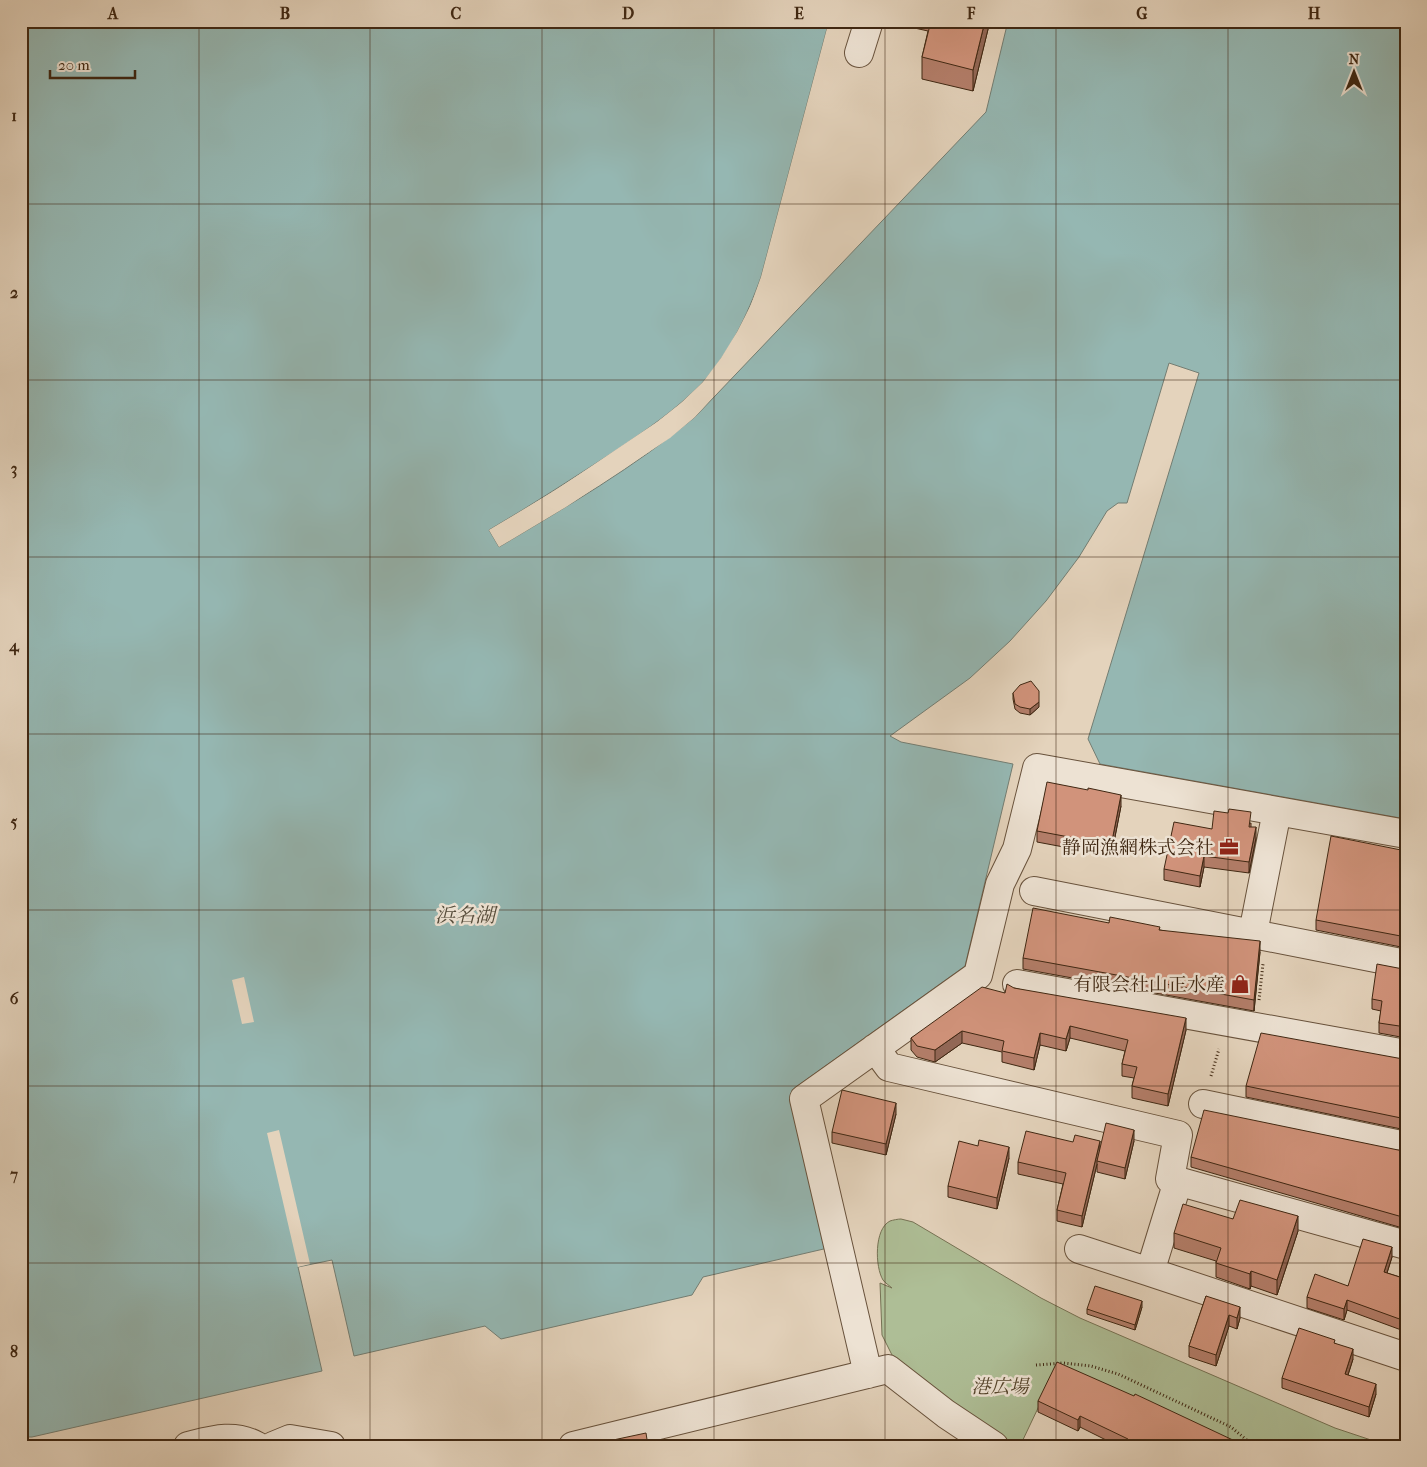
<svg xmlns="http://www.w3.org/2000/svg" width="1427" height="1467" font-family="'IM FELL French Canon','Noto Serif JP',serif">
<rect width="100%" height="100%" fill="#e4d3bc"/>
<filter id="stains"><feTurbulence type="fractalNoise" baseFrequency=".004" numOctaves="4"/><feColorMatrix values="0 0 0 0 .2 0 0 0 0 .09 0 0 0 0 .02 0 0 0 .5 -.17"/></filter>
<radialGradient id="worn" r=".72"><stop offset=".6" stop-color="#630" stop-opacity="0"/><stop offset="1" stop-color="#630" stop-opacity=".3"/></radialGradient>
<path fill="#aebe96" stroke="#767254" d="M901,1219L913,1222L1041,1298L1080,1318L1335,1428L1389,1446H1228L1058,1366L1020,1446H1014L952,1405L895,1361L882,1335L880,1283L892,1288C890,1286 885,1283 883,1280C875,1267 874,1229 890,1221C893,1220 898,1219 901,1219Z"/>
<path fill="#95b7b2" stroke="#737d72" d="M21,21H829L761,277C747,316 730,352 702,383C676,410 646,430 615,451C573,478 532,505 489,530L499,547C566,507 635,467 695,417L986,112L1008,21H1406V819L1100,764L1088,739L1199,373L1169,363L1127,503H1118L1107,511L1079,557L1046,601L1010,641L970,678L890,736L901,742L1013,764L965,966L792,1090L828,1248L703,1277L692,1295L501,1339L485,1326L354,1356L332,1260L298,1267L322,1371L32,1437H21Z"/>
<path fill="#e4d3bc" d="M829,21H832L763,278L753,306L740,334L723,359L704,383L683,405L659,424L557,492L492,531L500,544L565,505L668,436L693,416L738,369L695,417L670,438L566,507L499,547L489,530L556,490L657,422L681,403L703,382L721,358L737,332L751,305L761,277Z
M244,977L254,1022L242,1024L232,980Z
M279,1130L310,1264L298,1267L267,1133Z"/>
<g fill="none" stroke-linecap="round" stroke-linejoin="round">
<g stroke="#68523c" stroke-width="30">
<path id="minor" d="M859,53L869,21
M1034,891L1406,964
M1253,933L1277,811
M1017,984L1406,1054
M875,1048L889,1067L1178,1135L1170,1179L1406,1245
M1203,1104L1406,1146
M1178,1181L1150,1272L1406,1357
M1079,1249L1150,1272
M868,1374L804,1099L978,975L1000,884L1017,849L1037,768L1406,834
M188,1446C212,1440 234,1433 257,1446
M273,1446L290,1439L331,1446
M573,1446L888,1369L946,1414L994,1446"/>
</g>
<path stroke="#3f2712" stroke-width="3" stroke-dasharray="1 2.5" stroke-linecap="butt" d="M1259,1000L1263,964
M1211,1076L1219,1049
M1036,1365L1063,1363L1091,1366L1118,1374L1231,1427L1254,1446"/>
<use href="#minor" stroke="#ede2d3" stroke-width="28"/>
</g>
<path fill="#b47e6a" stroke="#3f2712" d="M910,21H990L973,91L922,79V57L928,31L910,27Z
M1013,693L1039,707L1030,715L1020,713L1015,709L1013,699Z
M1121,806L1112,852L1102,850L1101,854L1037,842V831Z
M1251,823V827L1256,838L1249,873L1204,867L1200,887L1164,880V869L1212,829Z
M1406,851V948L1316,930V920Z
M1109,923L1160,930L1260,952L1254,1011L1023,969V958Z
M1406,968V1038L1379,1033V1023L1381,1011L1372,1009V999L1403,969Z
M1014,988L1186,1030L1168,1106L1132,1098V1086L1134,1078L1122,1076V1064L1125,1051L1070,1038L1066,1051L1040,1045L1034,1070L1002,1062V1052L962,1043L935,1062L917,1057L911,1050V1038L1005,993Z
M1406,1058V1130L1246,1097V1086Z
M896,1114L886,1155L832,1143V1132Z
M1134,1141L1125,1179L1097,1172V1164L1082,1227L1057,1221V1210L1063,1184L1018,1174V1162L1100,1149Z
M1406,1150V1229L1191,1167V1157Z
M1009,1158L997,1209L948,1197V1186Z
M1233,1219L1298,1231L1277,1295L1251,1286L1250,1289L1216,1277V1261L1174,1248V1233Z
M1392,1257L1387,1273L1406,1279V1333H1404V1331L1347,1310L1344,1320L1307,1308V1297L1348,1286Z
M1206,1296L1240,1318L1237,1329L1229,1326L1216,1366L1189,1357V1346Z
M1142,1307L1135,1330L1087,1314V1309Z
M1335,1343L1353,1359L1348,1375L1376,1394L1369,1417L1282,1388V1378Z
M1038,1401L1235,1446H1118L1080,1427L1078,1431L1038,1412Z"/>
<path fill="#926756" stroke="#3f2712" d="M985,21H990L973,91V70Z
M1039,702V707L1030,715V709Z
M1121,795V806L1112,852V841Z
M1256,827V838L1249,873V862Z
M1204,856V867L1200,887V876Z
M1260,941V952L1254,1011V1000Z
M1186,1018V1030L1168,1106V1094Z
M1070,1026V1038L1066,1051V1039Z
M962,1031V1043L935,1062V1050Z
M1040,1033V1045L1034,1070V1058Z
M896,1103V1114L886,1155V1144Z
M1134,1130V1141L1125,1179V1168Z
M1100,1141V1153L1097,1161V1164L1082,1227V1216Z
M1009,1147V1158L997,1209V1198Z
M1298,1216V1231L1277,1295V1280Z
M1392,1247V1257L1384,1282V1272Z
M1251,1271V1286L1250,1289V1274Z
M1347,1300V1310L1344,1320V1309Z
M1142,1301V1307L1135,1330V1325Z
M1240,1307V1318L1237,1329V1318Z
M1229,1315V1326L1216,1366V1355Z
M1353,1349V1359L1345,1384V1374Z
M1376,1384V1394L1369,1417V1407Z
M1080,1416V1427L1078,1431V1420Z"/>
<path fill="#d1937b" stroke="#3f2712" d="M931,21H985L973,70L922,57Z
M1031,681L1039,691V702L1030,709L1020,707L1015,704L1013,693L1020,685Z
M1047,782L1088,790V788L1121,795L1112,841L1102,839L1101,843L1037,831Z
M1229,809L1251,812L1249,827H1256L1249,862L1204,856L1200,876L1164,869L1174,822L1212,829L1214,811L1228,813Z
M1331,836L1406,851V937L1316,920Z
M1033,908L1109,923L1110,917L1160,927L1159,930L1260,941L1254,1000L1023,958Z
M1377,964L1403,969L1406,968V1027L1379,1023L1382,1001L1372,999Z
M1007,984L1014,988L1186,1018L1168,1094L1132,1086L1137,1067L1122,1064L1128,1040L1070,1026L1066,1039L1040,1033L1034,1058L1002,1051L1004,1041L962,1031L935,1050L917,1046L911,1038L982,987L1005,993Z
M1261,1033L1403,1059L1406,1058V1119L1246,1086Z
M842,1090L896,1103L886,1144L832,1132Z
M1204,1110L1403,1151L1406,1150V1218L1191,1157Z
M1106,1123L1134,1130L1125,1168L1097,1161Z
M1026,1131L1073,1142L1075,1135L1100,1141L1082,1216L1057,1210L1066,1173L1018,1162Z
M979,1140L1009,1147L997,1198L948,1186L959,1141L978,1146Z
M1240,1200L1298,1216L1277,1280L1251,1271L1250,1274L1216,1263L1221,1248L1174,1233L1183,1204L1233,1219Z
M1363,1239L1392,1247L1384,1272L1406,1279V1323L1404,1322L1405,1321L1347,1300L1344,1309L1307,1297L1315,1274L1348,1286Z
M1095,1286L1142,1301L1135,1325L1087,1309Z
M1206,1296L1240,1307L1237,1318L1229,1315L1216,1355L1189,1346Z
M1299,1328L1335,1340L1334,1343L1353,1349L1345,1374L1376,1384L1369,1407L1282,1378Z
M1057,1362L1134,1396L1135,1394L1235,1441L1232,1446H1138L1127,1441L1128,1439L1080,1416L1078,1420L1038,1401Z
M646,1433L648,1446H585Z"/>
<path fill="none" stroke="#3f2712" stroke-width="1" stroke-opacity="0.55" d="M199,21V1446M370,21V1446M542,21V1446M714,21V1446M885,21V1446M1056,21V1446M1228,21V1446M21,204H1406M21,380H1406M21,557H1406M21,734H1406M21,910H1406M21,1086H1406M21,1263H1406"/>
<defs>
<g id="office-bare" transform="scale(1.5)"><path d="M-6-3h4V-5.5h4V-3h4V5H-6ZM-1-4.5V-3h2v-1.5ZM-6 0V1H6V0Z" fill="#8f2418" stroke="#ede2d3" stroke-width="2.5" paint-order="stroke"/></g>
<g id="shop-bare" transform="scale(1.5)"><path d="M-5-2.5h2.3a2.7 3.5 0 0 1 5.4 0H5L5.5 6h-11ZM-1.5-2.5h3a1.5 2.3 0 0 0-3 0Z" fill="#8f2418" stroke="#ede2d3" stroke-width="2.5" paint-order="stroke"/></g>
</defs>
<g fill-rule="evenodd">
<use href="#office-bare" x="1229" y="847"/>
<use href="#shop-bare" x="1240" y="984"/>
</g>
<g text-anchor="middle" stroke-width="5" stroke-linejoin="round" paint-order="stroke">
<g font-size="19" fill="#3f2712" stroke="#ede2d3" text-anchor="end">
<text x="1214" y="854">静岡漁網株式会社</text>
<text x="1225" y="991">有限会社山正水産</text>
</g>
<g font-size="19" font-style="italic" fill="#55452c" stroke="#ede2d3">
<text x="1000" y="1393">港広場</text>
</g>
<g font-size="20" font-style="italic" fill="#544b3a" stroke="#ede2d3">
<text x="465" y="922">浜名湖</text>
</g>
</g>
<rect width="1427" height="1467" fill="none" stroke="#e4d3bc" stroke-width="55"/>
<g transform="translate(1354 72)" stroke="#ede2d3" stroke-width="4" paint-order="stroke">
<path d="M0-4L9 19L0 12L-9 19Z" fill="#3f2712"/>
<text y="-8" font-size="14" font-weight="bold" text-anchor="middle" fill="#3f2712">N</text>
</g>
<path d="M50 70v8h85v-8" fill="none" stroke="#3f2712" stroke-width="2.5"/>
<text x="58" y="70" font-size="15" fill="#3f2712" stroke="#ede2d3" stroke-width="4" paint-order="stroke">20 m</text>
<rect x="28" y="28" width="1372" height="1412" fill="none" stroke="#3f2712" stroke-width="2"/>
<g font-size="16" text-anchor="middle" font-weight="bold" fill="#3f2712">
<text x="113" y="19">A</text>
<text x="285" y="19">B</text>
<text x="456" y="19">C</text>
<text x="628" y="19">D</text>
<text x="799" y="19">E</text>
<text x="971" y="19">F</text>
<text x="1142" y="19">G</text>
<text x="1314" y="19">H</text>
<text x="14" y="121">1</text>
<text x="14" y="298">2</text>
<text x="14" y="474">3</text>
<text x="14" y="651">4</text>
<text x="14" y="827">5</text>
<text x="14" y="1004">6</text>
<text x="14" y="1180">7</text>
<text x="14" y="1357">8</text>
</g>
<rect width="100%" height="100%" filter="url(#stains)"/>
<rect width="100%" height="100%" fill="url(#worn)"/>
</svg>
